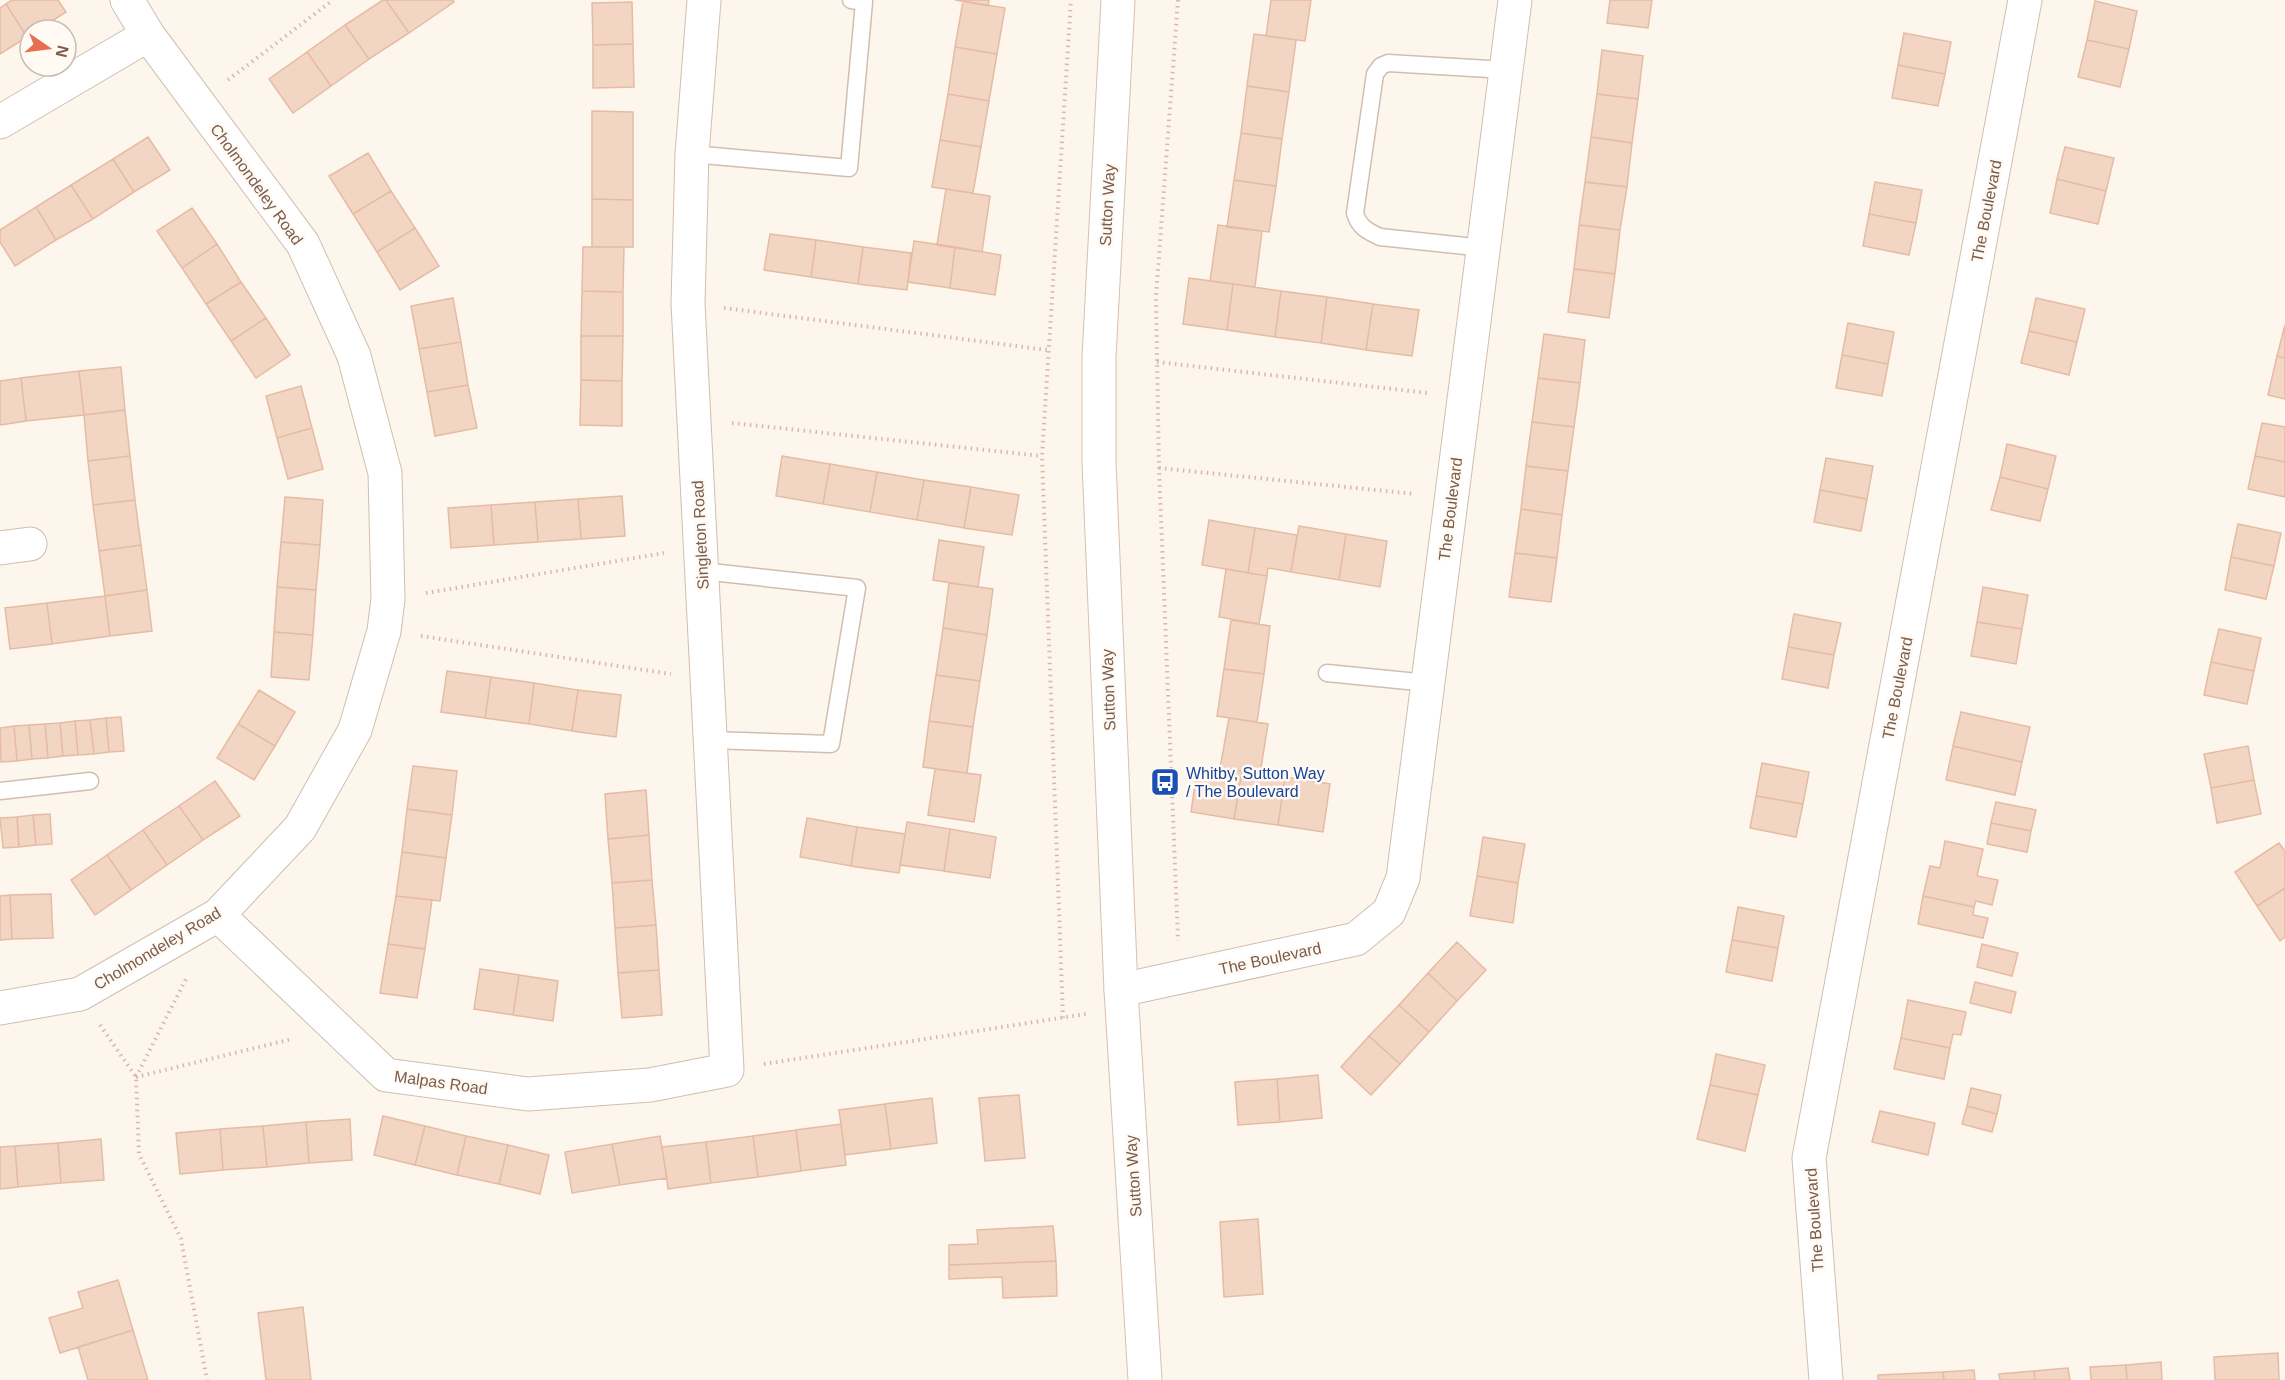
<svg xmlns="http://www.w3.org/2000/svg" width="2285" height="1380" font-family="Helvetica,sans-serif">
<rect width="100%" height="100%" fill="#fdf6ec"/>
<path fill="#f3d5c3" stroke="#e6bba3" stroke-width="1.5" d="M12,0H58L66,12L38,30H30V35L27,37L6,4Z
M383,0H386L409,33L369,59L345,25Z
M386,0H453L454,2L409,33Z
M955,0H989L988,6Z
M1271,0H1311L1305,41L1266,36Z
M1610,0H1652L1648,28L1607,23Z
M963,1L1005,8L997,54L955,47Z
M2095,1L2137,11L2129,49L2087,40Z
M632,2L633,44L593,45L592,3Z
M6,4L27,37L0,54V8Z
M345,25L369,59L331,86L307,52Z
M1904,33L1951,42L1945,74L1898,65Z
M1254,34L1296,40L1289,92L1247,86Z
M2087,40L2129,49L2120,87L2078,77Z
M633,44L634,87L593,88V45Z
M955,47L997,54L989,101L948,94Z
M1602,50L1643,56L1638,99L1597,94Z
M307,52L331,86L293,113L269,79Z
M1898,65L1945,74L1938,106L1892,98Z
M1247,86L1289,92L1282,139L1241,133Z
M948,94L989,101L981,147L940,140Z
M1597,94L1638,99L1632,143L1591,137Z
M592,111L633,112V200L592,199Z
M1241,133L1282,139L1276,186L1234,180Z
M148,137L170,170L134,192L113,159Z
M1591,137L1632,143L1627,187L1585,182Z
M940,140L981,147L973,193L932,187Z
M2065,147L2114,158L2106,191L2057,179Z
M368,153L391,191L353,214L329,176Z
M113,159L134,192L93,219L71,185Z
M2057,179L2106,191L2098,224L2050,213Z
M1234,180L1276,186L1269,232L1227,227Z
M1585,182L1627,187L1620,230L1579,225Z
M1875,182L1922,190L1916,223L1869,214Z
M71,185L93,219L56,240L36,207Z
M946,189L990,196L982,252L937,245Z
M391,191L415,228L377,252L353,214Z
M592,199L633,200V247H592Z
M36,207L56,240L15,266L0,242V230Z
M192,208L217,244L182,268L157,231Z
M1869,214L1916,223L1909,255L1863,246Z
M1218,225L1262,231L1255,287L1210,281Z
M1579,225L1620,230L1615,274L1574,269Z
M415,228L439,266L400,290L377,252Z
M770,234L816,240L811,277L764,270Z
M816,240L863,247L858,284L811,277Z
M914,241L955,247L950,288L908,282Z
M217,244L241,282L206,304L182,268Z
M583,247H624L623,292L582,291Z
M863,247L911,253L907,290L858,284Z
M955,247L1001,255L995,295L950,288Z
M1574,269L1615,274L1609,318L1568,312Z
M1189,278L1233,284L1227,330L1183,324Z
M241,282L266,318L231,341L206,304Z
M1233,284L1281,291L1275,337L1227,330Z
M582,291L623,292V336H581Z
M1281,291L1327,297L1321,343L1275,337Z
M1327,297L1373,304L1366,350L1321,343Z
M453,298L461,342L419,349L411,306Z
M2036,298L2085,309L2077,342L2029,331Z
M1373,304L1419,310L1412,356L1366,350Z
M266,318L290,355L256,378L231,341Z
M1848,323L1894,332L1888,364L1842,355Z
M2285,325V358L2277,356Z
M2029,331L2077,342L2069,375L2021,363Z
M1544,334L1585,340L1580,383L1538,378Z
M581,336H623L622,381L581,380Z
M461,342L468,385L427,392L419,349Z
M1842,355L1888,364L1882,396L1836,388Z
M2277,356L2285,358V399L2268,395Z
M121,367L125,410L84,415L79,371Z
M79,371L84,415L26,421L21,378Z
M21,378L26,421L0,425V381Z
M1538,378L1580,383L1574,427L1532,422Z
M581,380L622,381V426L580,425Z
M468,385L477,428L435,436L427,392Z
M301,386L312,428L277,438L266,396Z
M125,410L130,456L88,461L84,415Z
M1532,422L1574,427L1568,471L1526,466Z
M2262,423L2285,427V462L2255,456Z
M312,428L323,469L288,479L277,438Z
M2007,444L2056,456L2048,489L2000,477Z
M130,456L135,500L93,505L88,461Z
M782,456L830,464L823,504L776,496Z
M2255,456L2285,462V497L2248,489Z
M1826,458L1873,466L1867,499L1820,490Z
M830,464L877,472L870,512L823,504Z
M1526,466L1568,471L1562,515L1521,509Z
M877,472L924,480L917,520L870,512Z
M2000,477L2048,489L2040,521L1991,510Z
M924,480L971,487L964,528L917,520Z
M971,487L1019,495L1012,535L964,528Z
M1820,490L1867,499L1861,531L1814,522Z
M622,496L625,536L581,539L578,499Z
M285,497L323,500L320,545L281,542Z
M578,499L581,539L538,542L535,502Z
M135,500L141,545L99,551L93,505Z
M535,502L538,542L494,545L491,505Z
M491,505L494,545L451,548L448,508Z
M1521,509L1562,515L1557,558L1515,553Z
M1209,520L1255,528L1248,573L1202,565Z
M2238,524L2281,533L2274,566L2231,557Z
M1299,526L1346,534L1339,580L1291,572Z
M1255,528L1297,535L1291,572L1268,568L1267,576L1248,573Z
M1346,534L1387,541L1380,587L1339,580Z
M939,540L984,547L978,587L933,580Z
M281,542L320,545L316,590L277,587Z
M141,545L147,590L105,596L99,551Z
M1515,553L1557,558L1551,602L1509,597Z
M2231,557L2274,566L2266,599L2225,590Z
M1226,569L1267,576L1259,624L1219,617Z
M949,583L993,589L987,635L943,628Z
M277,587L316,590L313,635L274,632Z
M1983,587L2028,595L2022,629L1977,622Z
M147,590L152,631L110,636L105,596Z
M105,596L110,636L52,644L47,603Z
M47,603L52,644L10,649L5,608Z
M1794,614L1841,623L1834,655L1788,647Z
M1231,620L1270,626L1264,674L1224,669Z
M1977,622L2022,629L2016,664L1971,656Z
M943,628L987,635L980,681L936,675Z
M2219,629L2261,638L2254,671L2211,662Z
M274,632L313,635L309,680L271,677Z
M1788,647L1834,655L1828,688L1782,679Z
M2211,662L2254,671L2247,704L2204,695Z
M1224,669L1264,674L1257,722L1217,716Z
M447,671L491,677L485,718L441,712Z
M936,675L980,681L973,727L929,721Z
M491,677L534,683L529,724L485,718Z
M534,683L578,690L572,731L529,724Z
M259,690L295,712L275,746L238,724Z
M578,690L621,695L616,737L572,731Z
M1961,712L2030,727L2022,762L1953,746Z
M121,717L124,751L109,752L106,718Z
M106,718L109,752L94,754L90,720Z
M1229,718L1268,724L1260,774L1220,768Z
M90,720L94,754L78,755L75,721Z
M75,721L78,755L63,756L60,723Z
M929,721L973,727L967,773L923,767Z
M60,723L63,756L48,758L45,724Z
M45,724L48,758L32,759L29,725Z
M238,724L275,746L254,780L217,758Z
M29,725L32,759L17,761L14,726Z
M14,726L17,761L1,762L0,728Z
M1953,746L2022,762L2015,795L1946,780Z
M2248,746L2254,780L2211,788L2204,754Z
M1762,763L1809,772L1803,804L1756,796Z
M413,766L457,771L452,815L407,809Z
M1220,768L1242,771L1234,819L1191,812L1197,771L1220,775Z
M935,769L981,775L974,822L928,815Z
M1242,771L1285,777L1278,825L1234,819Z
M1285,777L1330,784L1323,832L1278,825Z
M2254,780L2261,814L2217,823L2211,788Z
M215,781L240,816L203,840L179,806Z
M646,790L649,835L608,839L605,794Z
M1756,796L1803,804L1796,837L1750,828Z
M1996,802L2036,810L2031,831L1991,823Z
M179,806L203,840L167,865L143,830Z
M407,809L452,815L446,858L402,852Z
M50,814L52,844L36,845L33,815Z
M33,815L36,845L19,847L17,817Z
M17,817L19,847L3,848L0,818Z
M807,818L857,827L851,866L800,857Z
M907,822L950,829L944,871L900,865Z
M1991,823L2031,831L2027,852L1987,844Z
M857,827L905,834L899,873L851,866Z
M950,829L996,837L990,878L944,871Z
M143,830L167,865L131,890L107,855Z
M649,835L652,880L612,883L608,839Z
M1483,837L1525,844L1518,883L1477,876Z
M1945,841L1983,849L1977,876L1998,880L1992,905L1976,901L1974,907L1923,896L1930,866L1940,868Z
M2279,843L2285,851V888L2257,906L2235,872Z
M402,852L446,858L440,901L396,896Z
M107,855L131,890L95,915L71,880Z
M1477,876L1518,883L1513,923L1470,916Z
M652,880L656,925L615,928L612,883Z
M2285,888V937L2280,941L2257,906Z
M51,894L53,938L12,939L10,895Z
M10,895L12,939L0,940V896Z
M396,896L432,900L425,949L388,944Z
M1923,896L1974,907L1973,915L1988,918L1983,938L1918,924Z
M1738,907L1784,916L1778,948L1732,940Z
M656,925L659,970L618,973L615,928Z
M1732,940L1778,948L1772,981L1726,972Z
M1457,942L1486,970L1457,1001L1428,973Z
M388,944L425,949L417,998L380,993Z
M1982,944L2018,953L2012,976L1977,967Z
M480,969L519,975L513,1015L474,1009Z
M659,970L662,1015L622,1018L618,973Z
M1428,973L1457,1001L1429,1032L1399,1005Z
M519,975L558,981L553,1021L513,1015Z
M1975,982L2016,992L2011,1013L1970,1003Z
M1908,1000L1966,1012L1961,1035L1953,1034L1950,1048L1901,1038Z
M1399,1005L1429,1032L1400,1064L1369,1036Z
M1369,1036L1400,1064L1371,1095L1341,1067Z
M1901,1038L1950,1048L1944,1079L1894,1069Z
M1716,1054L1765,1065L1758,1095L1710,1085Z
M1318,1075L1322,1118L1280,1122L1277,1079Z
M1277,1079L1280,1122L1238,1125L1235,1082Z
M1710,1085L1758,1095L1745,1151L1697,1139Z
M1971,1088L2001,1095L1997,1114L1967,1106Z
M1019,1095L1025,1158L985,1161L979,1098Z
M932,1098L937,1143L891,1149L885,1104Z
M885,1104L891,1149L845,1155L839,1110Z
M1967,1106L1997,1114L1992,1132L1962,1124Z
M1880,1111L1935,1123L1928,1155L1872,1142Z
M383,1116L425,1126L415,1165L374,1155Z
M350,1119L352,1160L309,1163L306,1122Z
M306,1122L309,1163L267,1167L263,1126Z
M841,1124L846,1165L801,1171L796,1130Z
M263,1126L267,1167L223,1170L220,1129Z
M425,1126L466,1136L457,1175L415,1165Z
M220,1129L223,1170L180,1174L176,1133Z
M796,1130L801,1171L758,1177L753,1136Z
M466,1136L508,1145L499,1184L457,1175Z
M660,1136L667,1178L620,1185L612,1144Z
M753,1136L758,1177L711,1183L706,1142Z
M101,1139L104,1180L61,1183L58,1143Z
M706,1142L711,1183L668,1189L662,1147Z
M58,1143L61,1183L18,1187L15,1146Z
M612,1144L620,1185L572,1193L565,1152Z
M508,1145L549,1155L540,1194L499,1184Z
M15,1146L18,1187L0,1189V1147Z
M1258,1219L1263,1294L1224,1297L1220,1222Z
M1053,1226L1056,1261L949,1265V1245L978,1244L977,1230Z
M1056,1261L1057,1296L1003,1298L1002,1277L949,1279V1265Z
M118,1280L133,1330L60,1353L49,1318L83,1308L78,1292Z
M303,1307L311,1380H266L258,1313Z
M133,1330L148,1380H88L78,1347Z
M2278,1353L2279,1380H2215L2214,1357Z
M2161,1362L2162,1380H2127L2126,1365Z
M2126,1365L2127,1380H2091L2090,1367Z
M2068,1368L2070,1380H2035L2034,1371Z
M1974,1370L1975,1380H1944L1943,1372Z
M2034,1371L2035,1380H2000L1999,1374Z
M1943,1372L1944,1380H1878V1375Z"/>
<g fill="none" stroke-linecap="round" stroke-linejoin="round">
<g stroke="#d1beb0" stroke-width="19">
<path id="service" d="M692,154L849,168L864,2L851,0
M1484,248L1380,237C1367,231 1359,227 1355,213L1375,74L1381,66L1388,63L1506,70
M702,571L857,588L831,744L710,740
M1327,673L1428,683
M0,791L90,781"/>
</g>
<g stroke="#d1beb0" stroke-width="35">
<path id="minor" d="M0,122L148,35
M0,548L30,544
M218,915L386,1075L528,1094L650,1085L727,1070L688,303L692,154L704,0
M1121,990L1356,939L1389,912L1403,878L1515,0
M0,1008L80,994L218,915L300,828L355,730L384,631L388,599L385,473L354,356L303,244L148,35L127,0
M1826,1380L1809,1158L2025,0"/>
</g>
<g stroke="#d6c0b0" stroke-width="35">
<path id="secondary" d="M1118,0L1099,357V462L1121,990L1145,1380"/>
</g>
<path stroke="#d9b8a5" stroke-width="4" stroke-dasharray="1.5 4.5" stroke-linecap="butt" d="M1178,0L1156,296L1159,468L1178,941
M228,80L333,0
M724,308L1047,350
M1157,362L1428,393
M732,423L1042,456
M1159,468L1415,494
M426,593L664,553
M421,636L671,674
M1063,1018L1042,456L1071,0
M100,1025L136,1077L139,1154L181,1239L207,1380
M764,1064L1086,1014
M136,1077L292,1039
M136,1077L187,977"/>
<use href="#service" stroke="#fff" stroke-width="16"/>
<use href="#minor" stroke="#fff" stroke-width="33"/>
<use href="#secondary" stroke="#fff" stroke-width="33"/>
</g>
<defs>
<g id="bus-square" transform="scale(1.5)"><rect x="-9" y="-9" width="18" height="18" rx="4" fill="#1a4fb4" stroke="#fffaf3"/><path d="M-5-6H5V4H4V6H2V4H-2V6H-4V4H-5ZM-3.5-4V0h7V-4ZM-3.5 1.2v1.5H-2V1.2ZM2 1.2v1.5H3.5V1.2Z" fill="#fff"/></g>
</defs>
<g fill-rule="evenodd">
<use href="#bus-square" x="1165" y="782"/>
</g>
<g text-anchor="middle" stroke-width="5" stroke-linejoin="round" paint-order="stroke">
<g font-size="16" fill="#7a5c4d" stroke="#fffaf3">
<text transform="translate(257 184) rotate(54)" y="6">Cholmondeley Road</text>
<text transform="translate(1107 205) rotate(-87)" y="6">Sutton Way</text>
<text transform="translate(1986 211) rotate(-79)" y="6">The Boulevard</text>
<text transform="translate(1450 509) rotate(-83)" y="6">The Boulevard</text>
<text transform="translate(700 535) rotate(-93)" y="6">Singleton Road</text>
<text transform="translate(1897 688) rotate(-79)" y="6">The Boulevard</text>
<text transform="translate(1108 690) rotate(-92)" y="6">Sutton Way</text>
<text transform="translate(157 948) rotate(-31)" y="6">Cholmondeley Road</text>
<text transform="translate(1270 958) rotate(-12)" y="6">The Boulevard</text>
<text transform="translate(441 1082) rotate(8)" y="6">Malpas Road</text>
<text transform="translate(1133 1176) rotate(-94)" y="6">Sutton Way</text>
<text transform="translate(1814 1220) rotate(-94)" y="6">The Boulevard</text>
</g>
<g font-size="16" fill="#164399" stroke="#fffaf3" text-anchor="start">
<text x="1186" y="779">Whitby, Sutton Way<tspan x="1186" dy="18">/ The Boulevard</tspan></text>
</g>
</g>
<g transform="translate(48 48) rotate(104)"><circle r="28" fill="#fffaf3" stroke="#cabbb1" stroke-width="1.5"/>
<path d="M0-4.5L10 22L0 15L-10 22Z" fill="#e76f51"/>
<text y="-9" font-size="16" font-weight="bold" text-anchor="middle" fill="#7a5c4d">N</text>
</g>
</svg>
